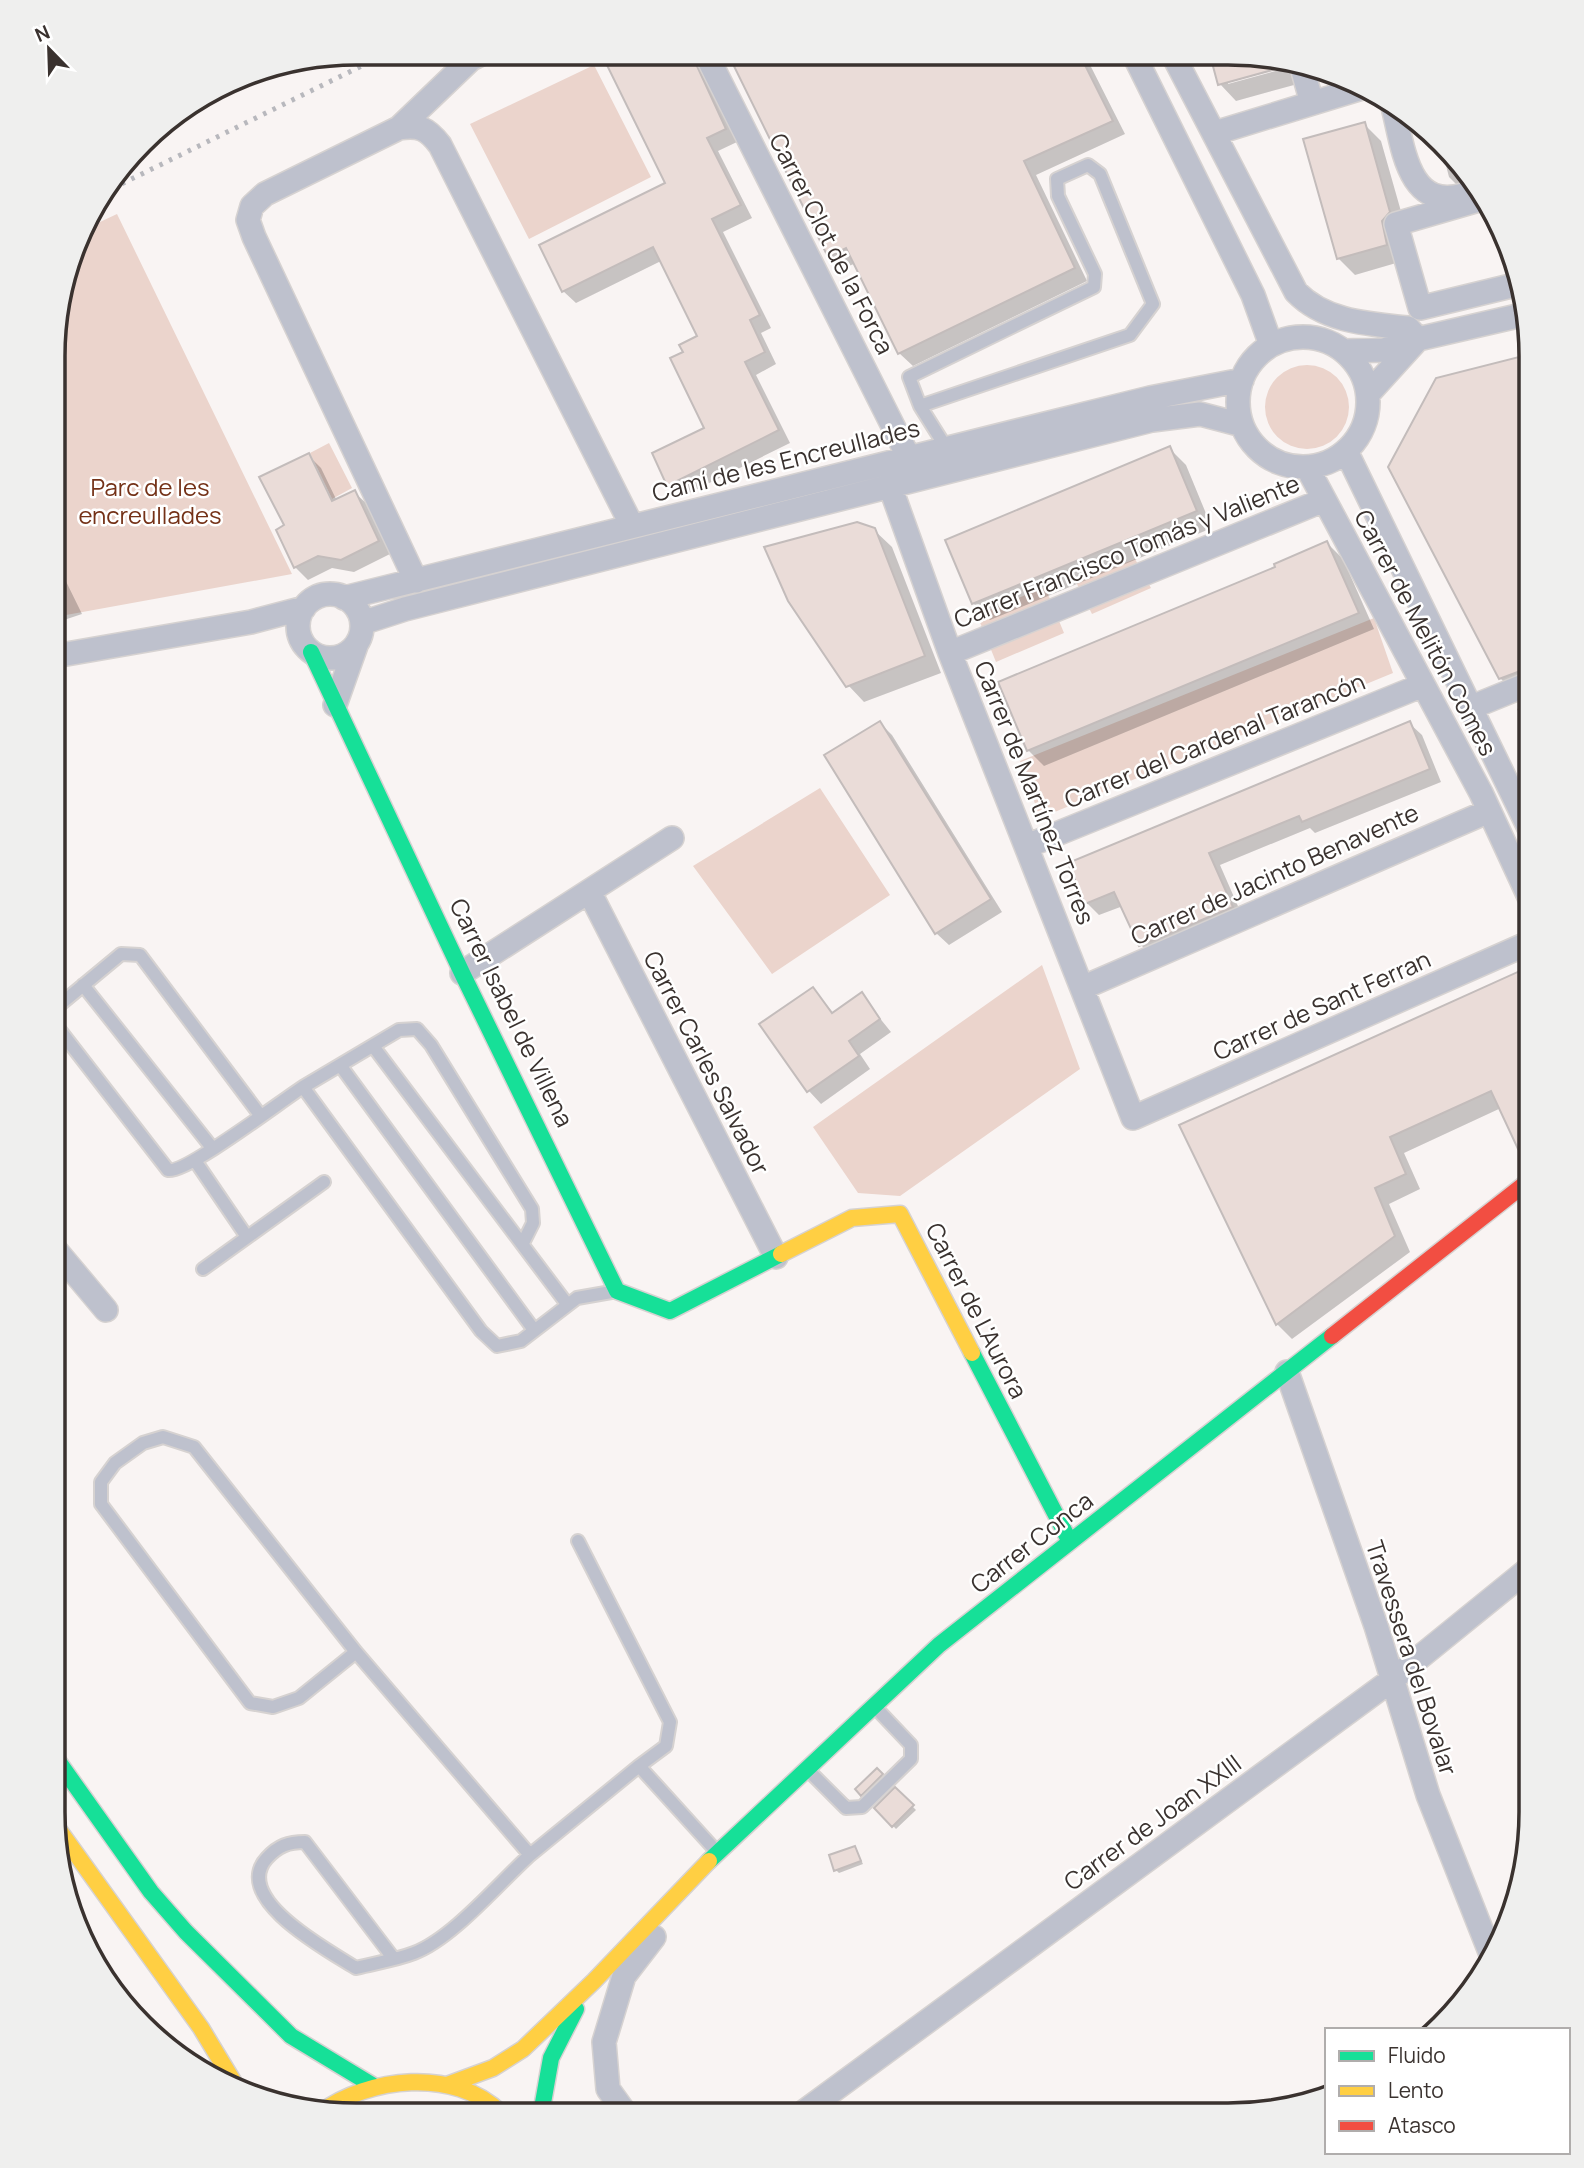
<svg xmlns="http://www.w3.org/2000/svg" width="1584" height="2168" font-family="Manrope,sans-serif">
<rect width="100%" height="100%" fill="#f9f4f3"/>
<path fill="#ebd4cc" d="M594,65L651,177L529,239L470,124Z
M117,214L292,574L55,617V316L85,229Z
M1265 407a42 42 0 1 1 84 0a42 42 0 1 1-84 0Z
M329,443L352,488L332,499L310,453Z
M1135,559L1151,588L1092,614L1076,582Z
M1045,587L1064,633L996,662L977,615Z
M1374,618L1393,673L1040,818L1020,761Z
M820,788L890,895L772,974L693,866Z
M1042,965L1080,1069L900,1196L858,1193L813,1127Z"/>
<path fill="#0003" fill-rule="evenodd" d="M610,53H696L737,142L718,151L752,218L723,232L771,328L761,333L776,364L756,375L790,443L681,497L669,485L707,429L685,353L699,337L661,261L576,303L563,291L667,183Z
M730,54L1085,55L1125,134L1036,175L1087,281L913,366L899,353L856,263L842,269L829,256Z
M1212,55H1268L1287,60L1294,85L1236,101L1220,84ZM1286,65L1287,68L1228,84V80Z
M1364,124L1381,141L1406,229L1403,261L1355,275L1338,258Z
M1442,150L1476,192L1466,194L1449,177Z
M1531,356V688L1516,694L1500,678L1437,379Z
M1169,448L1186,465L1212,528L990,620L973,603Z
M308,455L321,468L337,501L354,492L367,504L390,554L354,572L332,568L308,580L295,567L286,525Z
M874,530L892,547L941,673L864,702L848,685Z
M1327,543L1343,559L1374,629L1044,766L1028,750L1278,568Z
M55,559L82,614L55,623Z
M1531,703V738L1517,709Z
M880,723L892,735L1002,912L949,945L936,933Z
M1409,723L1422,735L1441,782L1315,833L1310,828L1220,865L1244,920L1153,957L1141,945L1123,906L1099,915L1087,903Z
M1529,969L1531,1160L1519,1148L1501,1108L1404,1153L1420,1189L1389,1204L1410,1252L1292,1339L1277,1324L1181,1126Z
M813,989L834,1014L861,995L891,1032L860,1054L870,1069L821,1104L809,1091L762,1024Z
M877,1770L885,1779L866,1798L857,1789Z
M895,1789L916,1810L896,1829L876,1808Z
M855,1848L863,1864L839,1873L836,1870Z"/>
<path fill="#eadcd8" stroke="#c3bcbb" stroke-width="2" d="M601,53H691L726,129L707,138L741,205L712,219L760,315L750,320L765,352L745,362L779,430L667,486L652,453L704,428L670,358L683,352L679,345L697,336L653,247L562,292L539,245L665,183Z
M728,54L1080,55L1113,121L1024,161L1075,268L898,354L846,248L828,257Z
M1210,55H1268L1288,60L1287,66L1218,85Z
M1365,122L1390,212L1382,221L1387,245L1337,259L1303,139Z
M1531,354V667L1499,679L1388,467L1436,378Z
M1170,446L1197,511L972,604L945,540Z
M309,453L332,501L355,490L379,541L341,560L318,556L294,568L276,530L284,525L259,477Z
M857,522L875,528L925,656L846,687L788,601L764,547Z
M1327,541L1359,613L1027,751L998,682L1275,567L1274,564Z
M880,721L991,899L935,934L824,755Z
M1410,721L1430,769L1302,822L1299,816L1209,853L1233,907L1139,946L1114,892L1085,904L1068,863Z
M1531,966V1139L1518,1149L1491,1091L1390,1137L1406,1174L1375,1188L1395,1236L1276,1325L1179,1125Z
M813,987L832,1013L862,992L880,1019L849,1041L859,1056L807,1092L759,1024Z
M877,1768L883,1774L861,1796L855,1789Z
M895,1787L914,1805L892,1827L874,1808Z
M855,1846L861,1861L834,1871L829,1855Z"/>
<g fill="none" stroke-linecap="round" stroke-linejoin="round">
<g stroke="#d6d2d1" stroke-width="16">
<path id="lane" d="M920,406L1130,335L1153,304L1100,174L1088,165L1057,179L1058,196L1095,274L1094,287L909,377L920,406L947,449
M83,985L213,1149
M54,1014L57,1007L121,954L140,955L260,1115
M54,1017L55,1024L168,1170C186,1174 281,1101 303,1087L481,1331L497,1346L521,1341L577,1298L617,1291
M373,1046L567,1304
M340,1065L534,1330
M303,1087L399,1030L417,1029L431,1045L532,1209L533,1223L523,1243
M196,1162L247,1237
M203,1269L324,1182
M578,1541L670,1722L666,1746L639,1766
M356,1652L299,1698L273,1707L250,1703L101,1504V1482L115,1463L143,1443L163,1437L194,1447L356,1652L530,1855L639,1766L717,1852
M807,1769L846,1808L862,1807L911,1759V1745L875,1707
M394,1959L305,1842C288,1842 278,1846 267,1858C230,1898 329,1951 356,1968C375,1963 396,1960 414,1953C452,1939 499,1883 530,1855"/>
</g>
<g stroke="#d6d2d1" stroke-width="26">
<path id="street" d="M706,54L909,458
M1134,55L1253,295L1271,345
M1173,55L1296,292C1325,322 1369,324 1408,328L1418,339L1384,350L1344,351
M1301,64L1312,103
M1392,103C1403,143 1406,211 1463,195
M399,128L471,59L483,53
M1215,133L1365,87
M1482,199L1396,224L1420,308L1515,285
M1238 402a65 65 0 1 1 130 0a65 65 0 1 1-130 0Z
M1368,394L1418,339L1522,315
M1346,451L1531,832
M1307,467L1481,793L1531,901
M890,486L950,653L1133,1118L1531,942
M416,581L254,237L248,220L252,206L265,194L399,128C419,125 427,128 440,145L632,526
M298 626a32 32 0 1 1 64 0a32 32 0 1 1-64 0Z
M344,598L1150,398L1242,380
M362,623L405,609L1152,420L1200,414L1242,425
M950,653L1324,500
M55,656L251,622L304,608
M335,705L357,643
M1472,707L1531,683
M1027,846L1423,685
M590,893L776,1257
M462,973L672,838
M1082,988L1489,811
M54,1248L106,1310
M1287,1372L1376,1626L1428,1795L1492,1957
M626,2114L608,2089L604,2042L624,1976L654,1937
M801,2114L1393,1679L1531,1567"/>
</g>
<g stroke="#d6d2d1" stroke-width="19">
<path id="fast" d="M311,652L462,973L617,1291L670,1311L781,1254
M972,1353L1070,1542
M53,1754L151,1892L186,1932L291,2036L372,2085
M709,1861L939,1645L1332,1336
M541,2114L551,2058L576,2009"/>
</g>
<g stroke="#d6d2d1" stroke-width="19">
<path id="slow" d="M781,1254L852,1218L900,1214L972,1353
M56,1826L201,2028L233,2081
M447,2085L493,2068L523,2049L594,1981L709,1861
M320,2113C368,2077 455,2067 501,2113"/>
</g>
<g stroke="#d6d2d1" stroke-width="19">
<path id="jam" d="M1332,1336L1531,1179"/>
</g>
<use href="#lane" stroke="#bec1cd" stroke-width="12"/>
<use href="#street" stroke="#bec1cd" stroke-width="23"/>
<use href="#fast" stroke="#16e098" stroke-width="16"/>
<use href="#slow" stroke="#ffcf43" stroke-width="16"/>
<use href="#jam" stroke="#f24e42" stroke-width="16"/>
<path stroke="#b8b8bd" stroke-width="5" stroke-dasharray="3.5 7" stroke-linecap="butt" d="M103,193L388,53"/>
</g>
<g text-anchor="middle" stroke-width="5" stroke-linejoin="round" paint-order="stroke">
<g font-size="24" fill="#3a322f" stroke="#fff">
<text transform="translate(831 244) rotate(63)" y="8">Carrer Clot de la Forca</text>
<text transform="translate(786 461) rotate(-14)" y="8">Camí de les Encreullades</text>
<text transform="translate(1127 552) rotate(-22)" y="8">Carrer Francisco Tomás y Valiente</text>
<text transform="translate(1425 633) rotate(62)" y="8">Carrer de Melitón Comes</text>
<text transform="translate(1215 741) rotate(-22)" y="8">Carrer del Cardenal Tarancón</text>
<text transform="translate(1034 793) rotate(68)" y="8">Carrer de Martínez Torres</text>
<text transform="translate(1275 875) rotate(-24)" y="8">Carrer de Jacinto Benavente</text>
<text transform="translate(1322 1006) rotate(-24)" y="8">Carrer de Sant Ferran</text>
<text transform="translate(511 1013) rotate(64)" y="8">Carrer Isabel de Villena</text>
<text transform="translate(706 1063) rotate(63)" y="8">Carrer Carles Salvador</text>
<text transform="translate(976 1311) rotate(63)" y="8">Carrer de L'Aurora</text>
<text transform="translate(1032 1543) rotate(-38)" y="8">Carrer Conca</text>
<text transform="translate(1411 1658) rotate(72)" y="8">Travessera del Bovalar</text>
<text transform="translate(1153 1823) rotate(-36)" y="8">Carrer de Joan XXIII</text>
</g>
<g font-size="24" fill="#743117" stroke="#fff">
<text x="150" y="496">Parc de les<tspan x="150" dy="28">encreullades</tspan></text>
</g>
</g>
<path d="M0 0H1584V2168H0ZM356 65H1228A291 291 0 0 1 1519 356V1812A291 291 0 0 1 1228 2103H356A291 291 0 0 1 65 1812V356A291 291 0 0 1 356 65Z" fill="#efefee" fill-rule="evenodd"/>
<path fill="none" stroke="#3a322f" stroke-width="3.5" d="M356 65H1228A291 291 0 0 1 1519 356V1812A291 291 0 0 1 1228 2103H356A291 291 0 0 1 65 1812V356A291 291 0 0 1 356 65Z"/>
<rect x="1325" y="2028" width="245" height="126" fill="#ffffff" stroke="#b0adac" stroke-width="2"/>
<rect x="1339" y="2051" width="35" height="10" fill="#16e098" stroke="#b0adac" stroke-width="2"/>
<text x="1388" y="2063" font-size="21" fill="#3a322f">Fluido</text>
<rect x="1339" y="2086" width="35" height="10" fill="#ffcf43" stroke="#b0adac" stroke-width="2"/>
<text x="1388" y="2098" font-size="21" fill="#3a322f">Lento</text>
<rect x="1339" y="2121" width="35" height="10" fill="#f24e42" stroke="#b0adac" stroke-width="2"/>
<text x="1388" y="2133" font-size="21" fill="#3a322f">Atasco</text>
<g transform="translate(49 49) rotate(337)" stroke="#ffffff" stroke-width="5" paint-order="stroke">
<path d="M0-5L12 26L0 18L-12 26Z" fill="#3a322f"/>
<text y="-10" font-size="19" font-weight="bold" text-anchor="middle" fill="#3a322f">N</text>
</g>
</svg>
